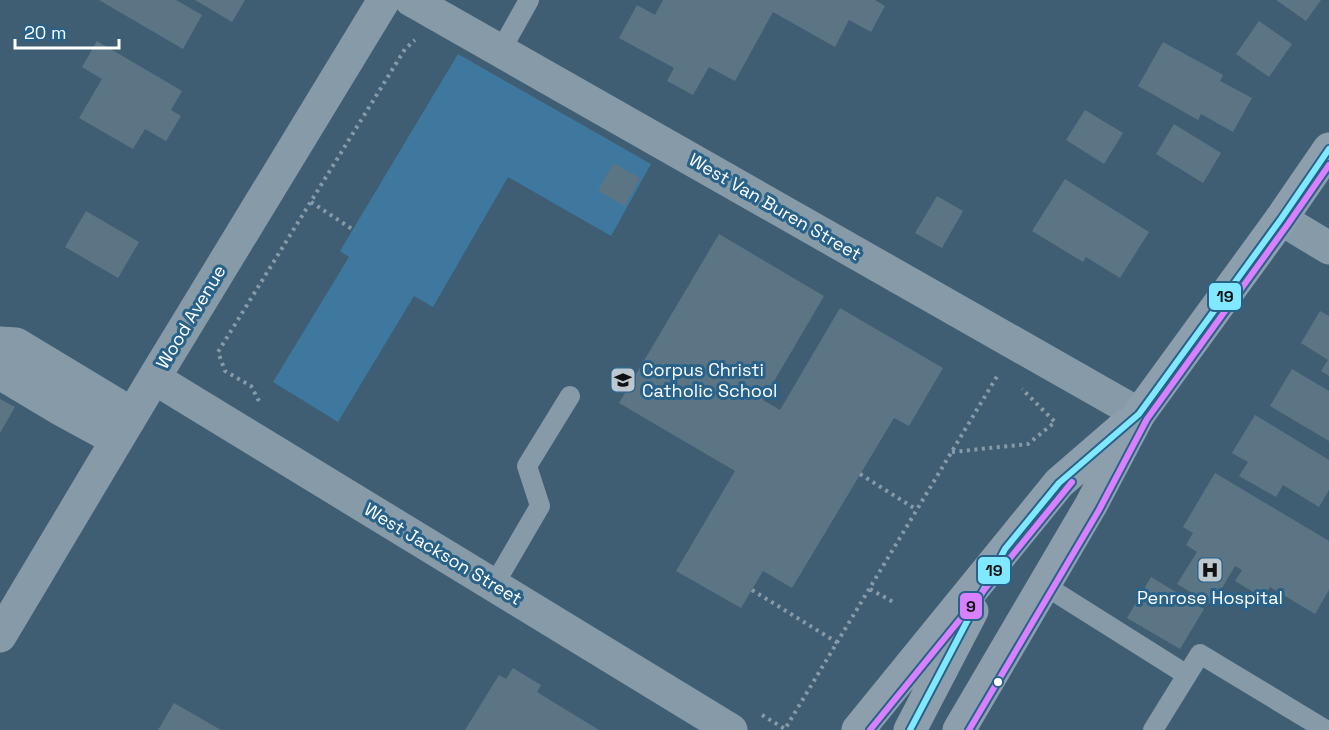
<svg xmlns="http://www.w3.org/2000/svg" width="1329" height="730" font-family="'Space Grotesk',sans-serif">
<rect width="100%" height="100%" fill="#3f5e73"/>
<path fill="#3e789e" d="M458,54L651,164L611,236L508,177L433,307L414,296L338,422L273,382L349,257L340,251Z"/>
<path fill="#5c7585" d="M99,0H176L202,15L183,49Z
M195,0H245L232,22Z
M663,0H875L885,6L871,32L849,20L835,47L773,12L735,81L709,67L693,95L667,81L674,68L619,38L637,5L655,15Z
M1276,0H1321L1306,21Z
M1259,21L1292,44L1269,77L1236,54Z
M97,41L182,91L171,110L181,116L166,141L145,129L133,149L79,118L102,79L82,67Z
M1163,42L1223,75L1220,81L1252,98L1233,132L1201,114L1198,120L1138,86Z
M1085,110L1123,133L1104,164L1066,140Z
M1174,124L1221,153L1203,183L1156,154Z
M613,163L640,178L625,206L598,191Z
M1065,179L1149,232L1120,278L1086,257L1083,262L1032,231Z
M937,196L963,211L942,248L915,233Z
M86,211L139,242L118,278L65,247Z
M719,234L824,296L763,400L780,410L840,308L943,368L909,426L894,418L792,588L763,571L741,608L676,571L735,471L619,403Z
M1320,311L1329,316V376L1321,371L1328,360L1301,343Z
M1292,369L1329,391V441L1270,406Z
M0,399L15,407L0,433Z
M1255,415L1329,460V490L1319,507L1283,485L1276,497L1239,476L1248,462L1232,453Z
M1215,473L1329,541V590L1315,614L1270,587L1263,598L1235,581L1242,570L1235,566L1212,605L1177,584L1197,552L1186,545L1193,533L1183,527Z
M1151,577L1204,609L1180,649L1127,618Z
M513,668L541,685L537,692L599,730H465L499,675L506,679Z
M174,703L221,730H158Z"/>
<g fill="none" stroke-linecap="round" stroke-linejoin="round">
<path stroke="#869aa8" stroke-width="4" stroke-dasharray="3 4.5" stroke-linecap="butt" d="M311,202L355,231
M259,401L251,386L225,371L218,352L405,49L415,40
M952,452L1028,444L1055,422L1022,389
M860,474L917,510
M870,589L895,603
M752,590L838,643
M762,715L785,729L999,373"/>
<path stroke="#869aa8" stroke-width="20" d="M501,50L529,0
M494,585L540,506L527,466L570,396
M1044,585L1187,675L1200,654L1326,730
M1153,730L1187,675"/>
<path stroke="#869aa8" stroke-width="33" d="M411,0L1139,414
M1281,219L1329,248
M0,343L16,344L132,414
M0,373L62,410L117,440
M154,378L731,730
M0,636L154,378L384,0"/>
<path stroke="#8d9fad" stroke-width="33" d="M858,730L1059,483L1126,425
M910,730L972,611
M959,730L1091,505L1139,414L1281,219L1329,149"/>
<g stroke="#296289" stroke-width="10">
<path id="bus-1" d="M910,730L1005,549L1059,483L1139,414L1281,219L1329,149"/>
</g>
<g stroke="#296289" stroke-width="10">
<path id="bus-2" d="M870,730L1072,482
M969,730L1099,510L1147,419L1288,224L1329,165"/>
</g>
<use href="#bus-1" stroke="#80e8ff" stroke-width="6"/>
<use href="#bus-2" stroke="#d880ff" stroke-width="6"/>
</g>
<defs>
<g id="school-square" transform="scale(1.35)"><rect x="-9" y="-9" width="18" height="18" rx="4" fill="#bcc7ce" stroke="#296289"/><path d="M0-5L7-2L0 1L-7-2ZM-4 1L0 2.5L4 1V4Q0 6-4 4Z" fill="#111"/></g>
<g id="hospital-square" transform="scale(1.35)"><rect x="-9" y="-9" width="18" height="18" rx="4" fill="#bcc7ce" stroke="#296289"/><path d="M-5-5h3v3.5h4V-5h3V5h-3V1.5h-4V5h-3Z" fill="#111"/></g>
</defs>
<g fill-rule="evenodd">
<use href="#school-square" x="623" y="380"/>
<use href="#hospital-square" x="1210" y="570"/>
</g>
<circle fill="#fff" stroke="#296289" stroke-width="2" cx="998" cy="682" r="5"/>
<g text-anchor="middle" stroke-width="6" stroke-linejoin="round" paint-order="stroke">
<g font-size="18" fill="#fff" stroke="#296289">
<text transform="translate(775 207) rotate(30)" y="6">West Van Buren Street</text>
<text transform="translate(191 317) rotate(-59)" y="6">Wood Avenue</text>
<text transform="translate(443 554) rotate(31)" y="6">West Jackson Street</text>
</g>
<g font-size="18" fill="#fff" stroke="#296289" text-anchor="start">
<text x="642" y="376">Corpus Christi<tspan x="642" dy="21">Catholic School</tspan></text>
<text x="1210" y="604" text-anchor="middle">Penrose Hospital</text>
</g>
</g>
<g stroke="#296289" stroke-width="2">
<rect x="1208" y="282" width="34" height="29" rx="6" fill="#80e8ff"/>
<rect x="977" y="556" width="34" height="29" rx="6" fill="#80e8ff"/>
<rect x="959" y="592" width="24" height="28" rx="6" fill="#d880ff"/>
</g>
<g font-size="16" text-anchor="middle" font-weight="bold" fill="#111">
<text x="1225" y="302">19</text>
<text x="994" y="576">19</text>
<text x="971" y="612">9</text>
</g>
<path d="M15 39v9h104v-9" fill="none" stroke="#ffffff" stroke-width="3"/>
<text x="24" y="39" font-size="18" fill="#ffffff" stroke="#296289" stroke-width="4.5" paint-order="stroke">20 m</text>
</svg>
